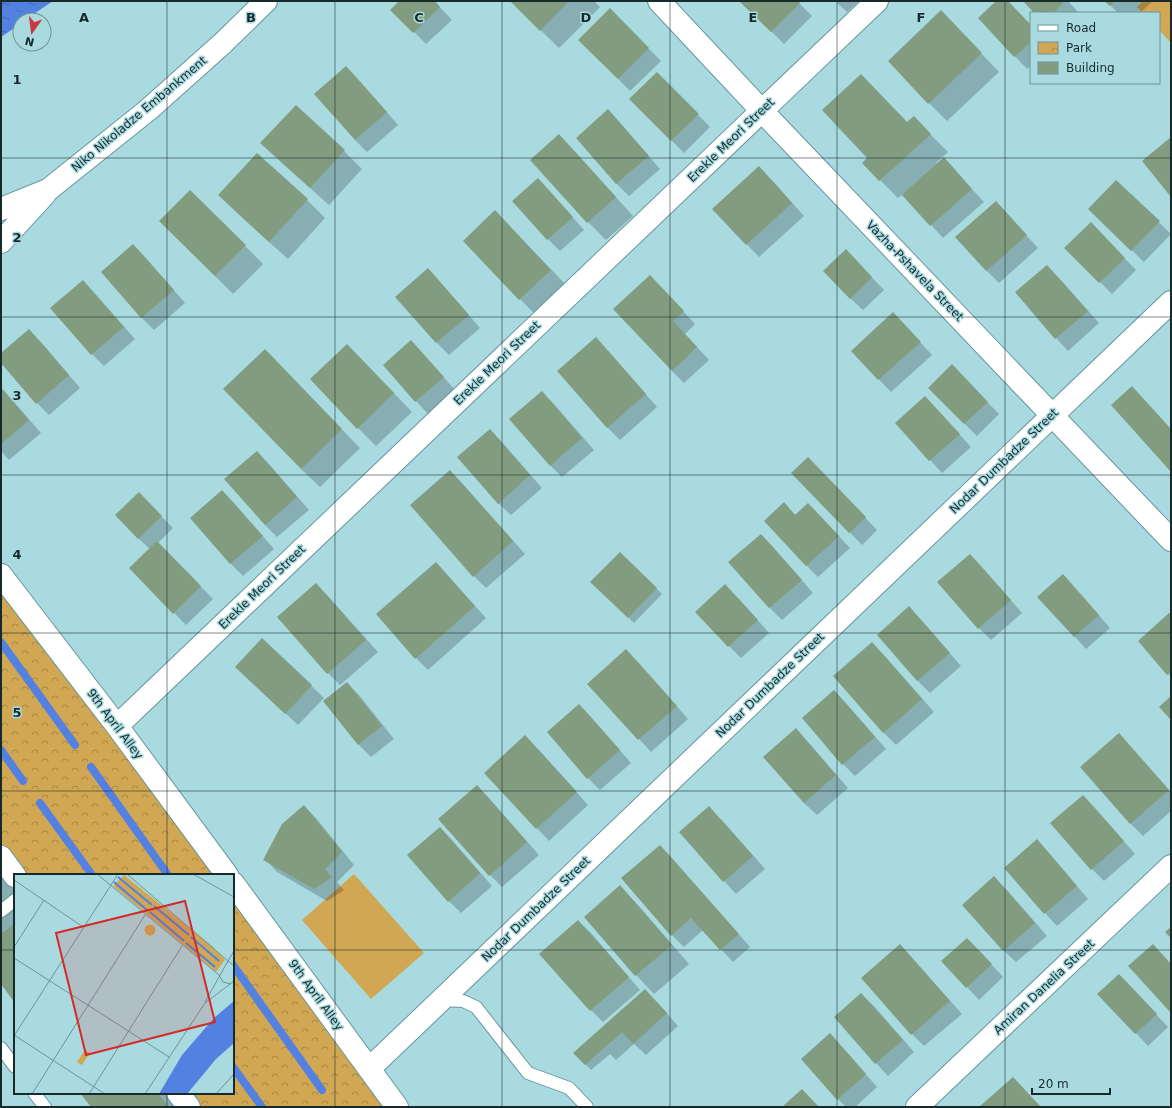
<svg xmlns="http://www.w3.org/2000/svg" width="1172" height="1108" font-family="'DejaVu Sans',sans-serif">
<defs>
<pattern id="park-crowns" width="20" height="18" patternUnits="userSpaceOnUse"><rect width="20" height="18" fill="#d1a753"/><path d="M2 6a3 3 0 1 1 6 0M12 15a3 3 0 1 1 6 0" fill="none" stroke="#a98845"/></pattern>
<pattern id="water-ripples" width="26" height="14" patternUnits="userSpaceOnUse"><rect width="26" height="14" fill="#5281e1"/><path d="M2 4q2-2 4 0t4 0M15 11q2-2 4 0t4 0" fill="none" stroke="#436ab7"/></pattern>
</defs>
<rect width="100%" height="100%" fill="#a9dadf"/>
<path fill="url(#park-crowns)" d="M1,584L220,875H21L1,848Z
M233,893L389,1107H195L185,1093H233Z"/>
<path fill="#d1a753" d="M1143,1H1171V43L1159,30V13H1143L1137,7Z
M354,874L424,953L371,999L302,920Z"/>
<path fill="url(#water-ripples)" d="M1,1H53L25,20H20V24L1,37Z"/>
<path fill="#0003" d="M401,1H434L452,20L426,44L392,10Z
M511,1H594L600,7L559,48Z
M741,1H797L812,16L784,44Z
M835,1H859L847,12Z
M997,1H1007L1031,26V65L1027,69L979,18Z
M1024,1H1068L1078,12V13H1036Z
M1106,1H1153L1140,13H1118Z
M610,10L661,61L630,91L580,40Z
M959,30L999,72L947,121L929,103Z
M346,67L358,79L398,125L367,152L355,140Z
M657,73L710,127L684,153L631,99Z
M861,75L908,123L914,117L932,136L948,152L936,163L938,165L944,159L984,202L943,238L903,194L898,198L863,163L868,158Z
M608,111L620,123L660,169L629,196L617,184L577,138Z
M559,136L577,154L633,216L606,240L588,222Z
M344,151L362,169L329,205L280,161Z
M771,179L804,216L759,257L713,209Z
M1116,181L1171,234L1144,262L1102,221Z
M190,191L263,264L233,294L160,221Z
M550,192L584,230L560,251L548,239Z
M220,195L307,200L325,218L288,259L238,214Z
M996,202L1038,248L999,283L986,270Z
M1091,224L1136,270L1112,294L1066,248Z
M513,230L569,288L538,317L520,299Z
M133,245L145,257L185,303L154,330L142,318L102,272Z
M858,263L884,290L863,310L850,298Z
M1047,266L1059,278L1099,323L1068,351L1056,338L1016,293Z
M428,270L440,282L480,328L449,355L437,343L397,297Z
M83,282L95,294L135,339L104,366L92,354Z
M662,288L695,324L685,334L709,360L684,383L672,371Z
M905,326L932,355L891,392L852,351Z
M29,330L41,342L80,388L49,415L37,403L1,362V354Z
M411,342L423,354L455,390L428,414L416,401L384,365Z
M608,351L657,407L620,440L608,428L558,371Z
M365,363L412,412L376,446L358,428Z
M952,366L999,414L977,436L929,388Z
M283,369L360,448L320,487L301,469Z
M1,387L41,433L9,460L1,451Z
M542,392L554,404L594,450L562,477L550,465Z
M937,410L971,447L942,473L897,424Z
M490,430L502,442L542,488L511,515L498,503Z
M257,452L269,464L309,510L277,537L265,525Z
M820,470L877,530L862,545L793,473Z
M450,471L462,483L525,554L486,588L474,576Z
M222,491L234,503L274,549L243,576L231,564L191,518Z
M139,494L173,528L158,543L213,599L186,625L130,568L150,549L138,538Z
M784,503L796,516H820L850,548L818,577L806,565Z
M761,535L773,547L813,593L782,620L770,608L730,562Z
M620,553L662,594L634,623L592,582Z
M970,555L982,567L1022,613L991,640L979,628Z
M436,563L486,618L428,670L416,658Z
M316,584L328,596L378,652L340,685L328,673L278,617Z
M1075,588L1110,628L1086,649L1039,597Z
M738,598L769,633L741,658L729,646Z
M909,608L921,620L961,666L930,693L918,681L878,635Z
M1171,616V677L1139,641Z
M262,639L324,698L298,725L249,679Z
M872,643L884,655L934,712L896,745L884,733L834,676Z
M626,651L639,663L688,719L651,752L589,684Z
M347,683L359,695L394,739L371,757L359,745L324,701Z
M834,691L846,703L886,749L855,776L843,764L803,718Z
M579,705L591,717L631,763L600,790L588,778Z
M808,742L848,788L817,815L804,803L764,757Z
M1131,747L1171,792V811L1143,836L1131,824L1081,767Z
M538,749L588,805L549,841L486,773Z
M477,786L489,798L539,855L502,887L490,875Z
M1083,796L1095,808L1135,854L1104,881L1092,869Z
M304,806L316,818L354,865L337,882L344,890L327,901L277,872L265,859Z
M721,819L765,869L736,894L680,832Z
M440,828L452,840L492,886L461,913L449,901Z
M660,846L672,858L750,947L733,962L703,930L684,947L672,935Z
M1049,853L1088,899L1057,926L1045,913L1005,868Z
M1,866L15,885V1002L1,983Z
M994,878L1007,890L1047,936L1016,962L1003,950Z
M620,887L638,905L689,964L654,994L636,975L585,917Z
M578,921L591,933L640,990L603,1022L591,1010Z
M900,945L912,958L962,1014L924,1046L912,1034L862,978Z
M979,951L1003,977L979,1000L943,961Z
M1131,987L1168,1027L1148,1046L1099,994Z
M861,994L874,1006L914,1052L888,1076L876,1063Z
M657,1002L678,1026L646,1055L634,1044L616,1060L610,1054L591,1070L575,1053Z
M842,1047L877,1087L855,1107H846L838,1099Z
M1013,1078L1041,1107H981Z
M82,1093H166L176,1107H92Z"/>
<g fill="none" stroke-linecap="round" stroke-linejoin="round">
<path stroke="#5281e1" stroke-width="8" d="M1,642L75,745
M1,750L23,781
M91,767L168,875
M40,803L92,875
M233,965L322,1090
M233,1067L262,1107"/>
</g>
<path fill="#819c7f" d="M399,1H435L440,7L413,33L390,10Z
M510,1H569L540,31Z
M739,1H798L800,3L771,32Z
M996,1H1008L1031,25V42L1014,57L978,18Z
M1023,1H1065L1053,13H1034Z
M1104,1H1115L1110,6Z
M610,8L649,48L618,79L578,40Z
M941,10L982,53L928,104L888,61Z
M346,66L387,112L355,140L314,94Z
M657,72L699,114L671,141L629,99Z
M861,74L907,122L914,116L931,134L879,181L862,163L867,158L822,110Z
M296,105L345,150L310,188L260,143Z
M608,109L649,156L616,184L576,138Z
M559,134L616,197L587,223L530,160Z
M1171,137V197L1142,161Z
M257,153L308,199L269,242L218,195Z
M944,157L972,189L930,226L902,195Z
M759,166L792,203L746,245L712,209Z
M538,178L573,217L547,240L512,201Z
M1116,180L1160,221L1131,251L1088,209Z
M190,190L246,245L215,276L159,221Z
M996,201L1027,235L986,271L955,237Z
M495,210L551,270L519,300L463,241Z
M1091,222L1125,258L1099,283L1064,248Z
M133,244L174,290L141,318L101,272Z
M846,249L872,277L850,299L823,271Z
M1047,265L1088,311L1055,339L1015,292Z
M428,268L469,315L436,343L395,297Z
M650,275L684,311L673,321L697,347L672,371L613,309Z
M83,280L124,327L91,355L50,308Z
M893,312L921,342L878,380L851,351Z
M29,329L69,375L36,404L1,363V353Z
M596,337L646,394L607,428L557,371Z
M411,340L444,377L415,402L383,365Z
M347,344L394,393L357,429L310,379Z
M265,349L342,429L301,469L223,389Z
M952,364L988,402L964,424L928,388Z
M1132,386L1171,429V472L1111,405Z
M1,388L29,420L1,444Z
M542,391L582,438L550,466L509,419Z
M925,396L960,434L929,461L895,423Z
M490,429L530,475L498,504L457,457Z
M257,451L297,497L265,525L224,479Z
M808,457L866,517L849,533L791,473Z
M450,470L513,541L473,577L410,505Z
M222,490L263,536L230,564L190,518Z
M139,492L162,516L138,539L115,515Z
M784,502L795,515L808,503L839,536L806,566L764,521Z
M761,534L802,580L769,608L728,562Z
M157,541L201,586L173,614L129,568Z
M620,552L657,588L628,618L590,582Z
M970,554L1011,600L978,629L937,582Z
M436,562L475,606L415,659L376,614Z
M1063,574L1099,615L1074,637L1037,597Z
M316,583L366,640L327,674L277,617Z
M725,584L758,620L728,647L695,612Z
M909,606L950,653L917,681L877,635Z
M1169,613L1171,615V672L1167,675L1138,641Z
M262,638L312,685L285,714L235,667Z
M872,642L922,699L883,733L833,676Z
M626,649L677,706L638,740L587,684Z
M347,682L382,726L358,745L323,701Z
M834,690L875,737L842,765L802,718Z
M1171,696V720L1159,707Z
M579,704L620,750L587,779L547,732Z
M796,728L836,775L804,803L763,757Z
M1119,733L1169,790L1130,824L1080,767Z
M525,735L577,792L536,829L484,773Z
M477,785L527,842L489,876L438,819Z
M1083,795L1124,841L1091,870L1050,823Z
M304,805L342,852L325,869L332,877L314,889L263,860L282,824Z
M709,806L753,856L723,882L679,832Z
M440,827L480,873L448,902L407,855Z
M1037,839L1077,886L1044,914L1004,868Z
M660,845L739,934L720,950L691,918L671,936L621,878Z
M994,876L1035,923L1003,951L962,905Z
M620,885L672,945L635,976L584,917Z
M578,920L629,977L590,1011L539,954Z
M15,923V1003L1,984V934Z
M1171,927V938L1165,932Z
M967,938L992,964L966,988L941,961Z
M900,944L950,1001L911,1035L861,978Z
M1153,944L1171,964V1013L1128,966Z
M1119,974L1157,1014L1135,1034L1097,994Z
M645,989L667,1013L633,1044L622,1032L585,1065L573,1053Z
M861,993L903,1040L875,1064L834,1017Z
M830,1033L866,1074L837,1100L801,1059Z
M1013,1077L1041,1107H979Z
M802,1089L819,1107H782Z
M80,1093H158L168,1107H91Z"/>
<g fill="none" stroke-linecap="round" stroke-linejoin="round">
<g stroke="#67979b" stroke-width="14">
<path id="service" d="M1,911L15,900
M441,1000L463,1001L476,1007L528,1073L569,1088L587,1107
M1,1048L15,1067
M34,1093L45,1107"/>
</g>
<g stroke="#67979b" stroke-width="24">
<path id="minor" d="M659,1L762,111L1171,540
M1,575L117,726L227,875
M117,726L877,1
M1,857L15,876
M233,883L397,1107
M370,1068L1171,302
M178,1093L189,1107
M917,1107L1171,866"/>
</g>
<g stroke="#67979b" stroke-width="24">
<path id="tertiary" d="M1,209L48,190L148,110L223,43L266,1
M1,242L45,194"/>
</g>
<use href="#service" stroke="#fff" stroke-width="12"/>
<use href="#minor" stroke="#fff" stroke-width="22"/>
<use href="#tertiary" stroke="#fff" stroke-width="22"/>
</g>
<path fill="none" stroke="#162a2c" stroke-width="1" stroke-opacity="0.55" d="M167,1V875M335,1V1107M502,1V1107M670,1V1107M837,1V1107M1005,1V1107M1,158H1171M1,317H1171M1,475H1171M1,633H1171M1,791H1171M1,950H15M233,950H1171M167,1093V1107"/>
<g text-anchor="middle" stroke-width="3" stroke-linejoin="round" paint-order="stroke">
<g font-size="12" fill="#162a2c" stroke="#a9dadf">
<text transform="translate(139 114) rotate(-40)" y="4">Niko Nikoladze Embankment</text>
<text transform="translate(731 140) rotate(-44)" y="4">Erekle Meori Street</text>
<text transform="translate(915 271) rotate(46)" y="4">Vazha-Pshavela Street</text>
<text transform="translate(497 363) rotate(-44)" y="4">Erekle Meori Street</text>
<text transform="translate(1004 461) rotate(-44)" y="4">Nodar Dumbadze Street</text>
<text transform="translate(262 587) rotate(-44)" y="4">Erekle Meori Street</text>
<text transform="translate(770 685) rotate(-44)" y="4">Nodar Dumbadze Street</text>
<text transform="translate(115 724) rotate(53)" y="4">9th April Alley</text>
<text transform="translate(536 909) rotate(-44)" y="4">Nodar Dumbadze Street</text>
<text transform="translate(1044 987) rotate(-43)" y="4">Amiran Danelia Street</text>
<text transform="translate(316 995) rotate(54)" y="4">9th April Alley</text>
</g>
</g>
<g transform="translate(14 874)">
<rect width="220" height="220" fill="#a9dadf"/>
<path d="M110,1L198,72L211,86L202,98L99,12Z" fill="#d1a753"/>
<path d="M130.5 56a5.5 5.5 0 1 1 11 0a5.5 5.5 0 1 1-11 0ZM71,176L76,179L68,191L63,188Z" fill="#d1a753"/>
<path d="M220,127V169L202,185L173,220H145L168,181L200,144Z" fill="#5281e1"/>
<path fill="none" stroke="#5281e1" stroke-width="2" d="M104,3L138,31M100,8L133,36M140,32L175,61M136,38L170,67M177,63L205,87M172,69L201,93"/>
<path fill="none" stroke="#6e9497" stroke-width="1" d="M83,0L205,101L209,108L217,110M113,0L214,87L220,77M179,0L220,23M0,6L69,53M0,73L30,26M0,84L155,183M191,128L214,87L220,92M0,161L91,220M0,162L104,0M18,220L131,41M75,220L168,72M131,220L191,129L220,107M202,220L220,200"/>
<path fill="#d62828" fill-opacity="0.15" stroke="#d62828" stroke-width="2" d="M171,27L201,148L72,181L42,59Z"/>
<rect width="220" height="220" fill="none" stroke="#162a2c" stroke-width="2"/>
</g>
<g font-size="13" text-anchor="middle" font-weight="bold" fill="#162a2c" stroke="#a9dadf" stroke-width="3" stroke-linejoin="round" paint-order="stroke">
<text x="84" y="22">A</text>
<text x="251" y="22">B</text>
<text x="419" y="22">C</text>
<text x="586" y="22">D</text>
<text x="753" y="22">E</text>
<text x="921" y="22">F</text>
<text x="17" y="84">1</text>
<text x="17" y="242">2</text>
<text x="17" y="400">3</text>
<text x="17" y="559">4</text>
<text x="17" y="717">5</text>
</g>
<rect width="1172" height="1108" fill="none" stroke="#162a2c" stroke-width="4"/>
<rect x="1030" y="12" width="130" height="72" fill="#a9dadf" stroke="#6e9497"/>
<rect x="1038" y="25" width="20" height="6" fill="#ffffff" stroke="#6e9497"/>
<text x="1066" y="32" font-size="12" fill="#162a2c">Road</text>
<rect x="1038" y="42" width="20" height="12" fill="url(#park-crowns)" stroke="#6e9497"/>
<text x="1066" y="52" font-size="12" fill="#162a2c">Park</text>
<rect x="1038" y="62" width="20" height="12" fill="#819c7f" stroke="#6e9497"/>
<text x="1066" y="72" font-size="12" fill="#162a2c">Building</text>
<g transform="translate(32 32) rotate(194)"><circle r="19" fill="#a9dadf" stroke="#6e9497"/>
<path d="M0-3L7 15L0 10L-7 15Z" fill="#c9393f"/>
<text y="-6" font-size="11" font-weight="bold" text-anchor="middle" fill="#162a2c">N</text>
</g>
<path d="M1032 1088v6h78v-6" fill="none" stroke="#162a2c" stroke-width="2"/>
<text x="1038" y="1088" font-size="12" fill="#162a2c" stroke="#a9dadf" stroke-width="3" paint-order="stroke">20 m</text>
</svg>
